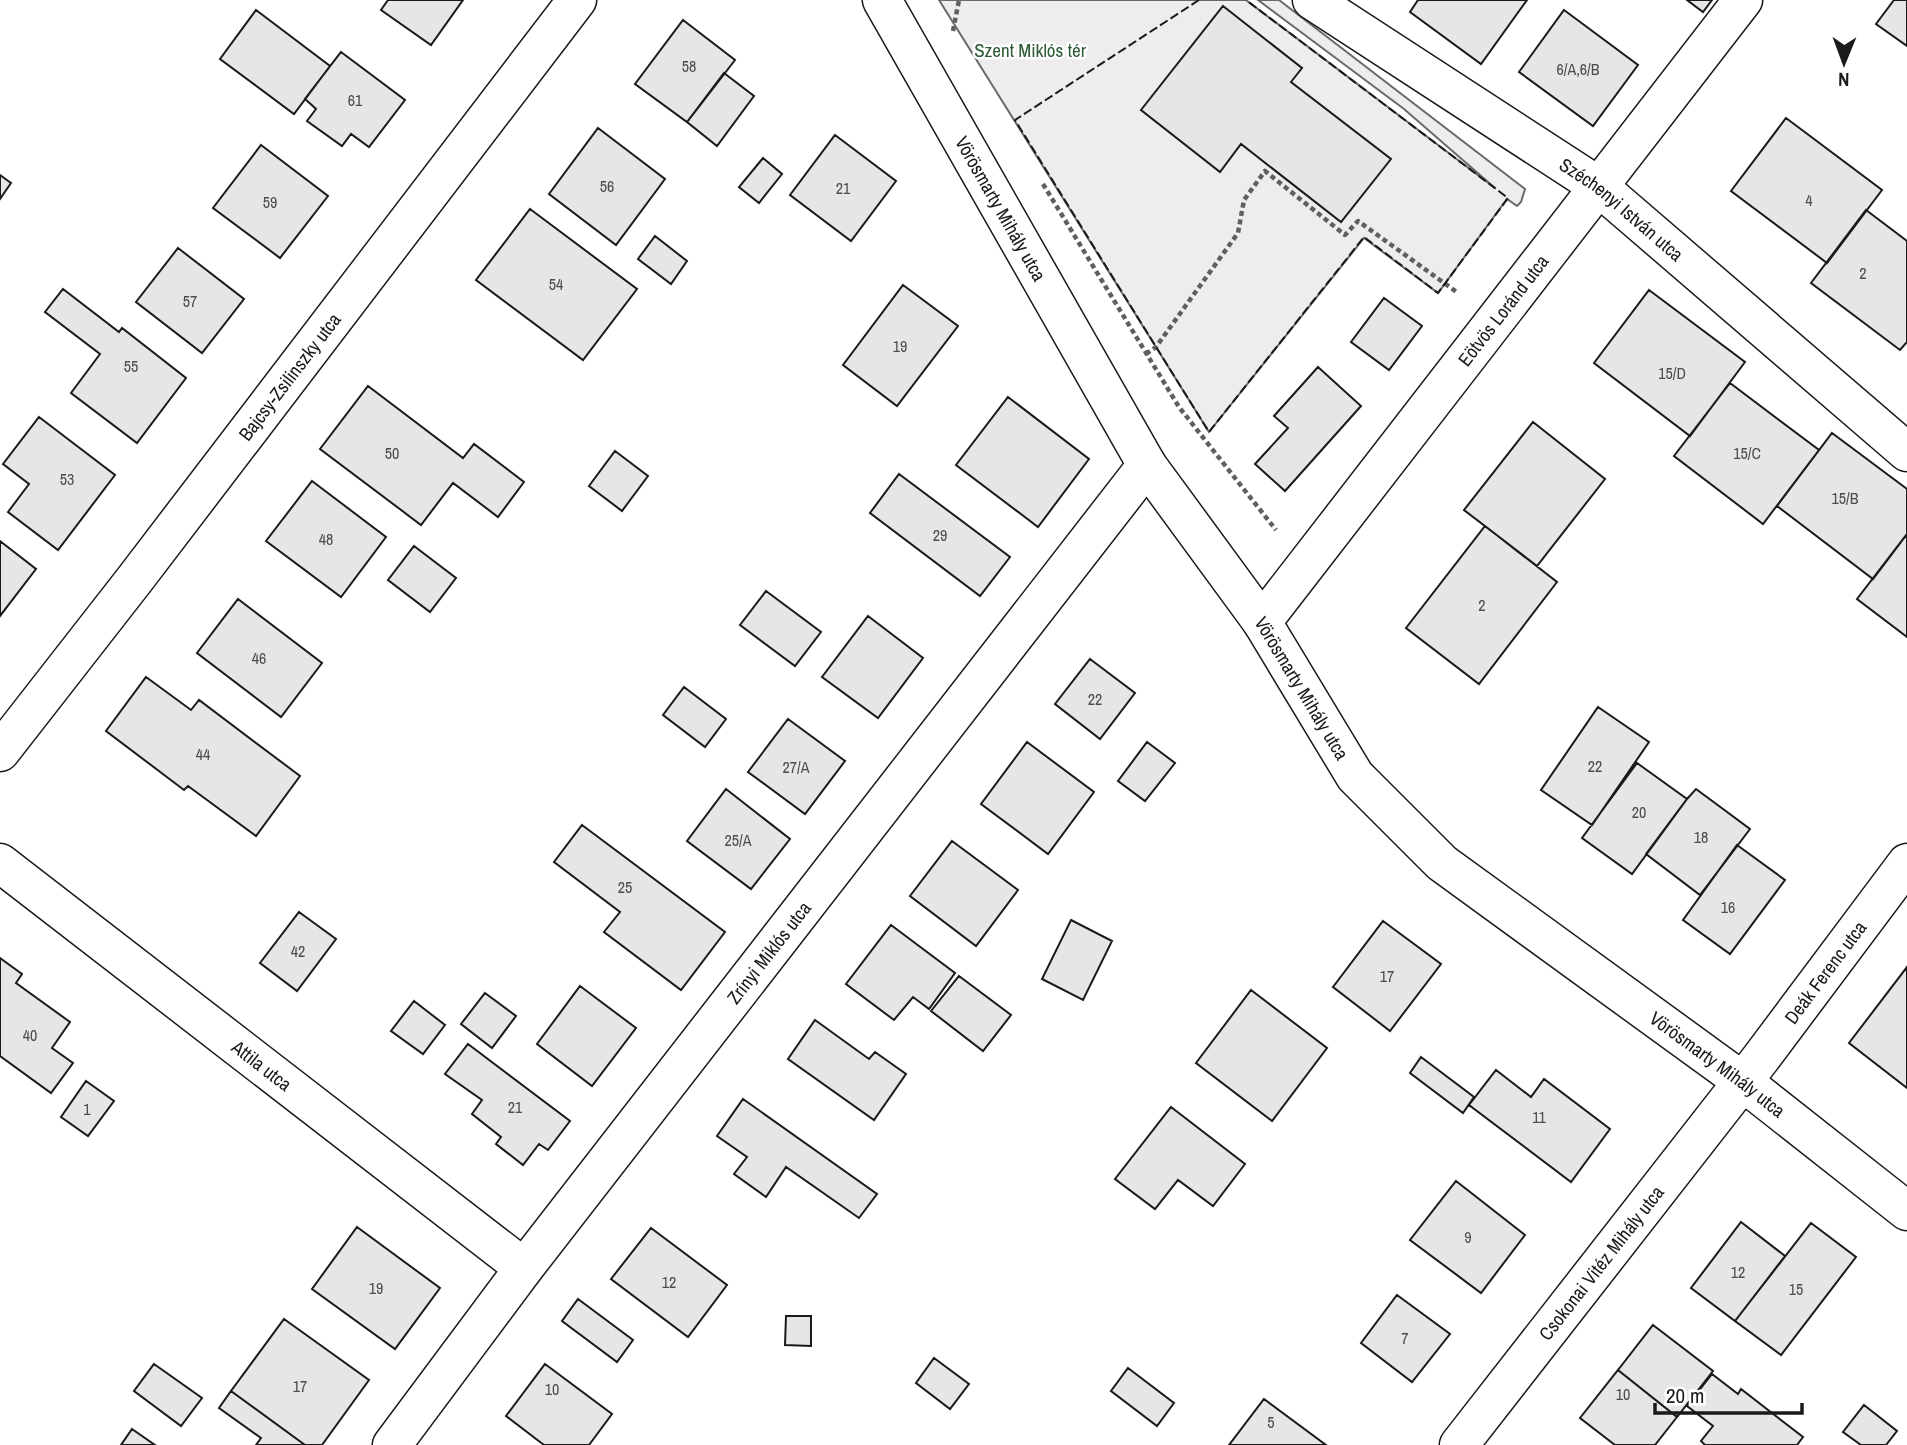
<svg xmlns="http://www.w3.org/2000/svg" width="1907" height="1445" font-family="'Archivo Narrow',sans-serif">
<rect width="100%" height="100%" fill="#fff"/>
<path fill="#ededed" stroke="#6a6a6a" stroke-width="2" d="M939,0H1246L1495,188L1404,109L1258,0H1279L1525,189L1521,202L1517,206L1507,199L1438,293L1364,238L1209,432Z"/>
<path fill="#e6e6e6" stroke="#1a1a1a" stroke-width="2" d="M388,0H463L431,45L381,10Z
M1418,0H1527L1481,64L1410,12Z
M1687,0H1712L1703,12Z
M1894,0H1907V46L1876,24Z
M1223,6L1302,68L1291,82L1391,159L1341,222L1241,144L1220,172L1141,110Z
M256,10L330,66L294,114L220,59Z
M1564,10L1638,65L1593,126L1519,72Z
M683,20L735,60L687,122L635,84Z
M341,52L405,100L369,147L351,134L342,146L307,121L316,109L305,99Z
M724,73L754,96L717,146L687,122Z
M1786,118L1882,190L1827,263L1731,191Z
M598,128L665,179L616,245L549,194Z
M835,135L896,181L851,241L790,195Z
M261,145L328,196L280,258L213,208Z
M763,158L782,174L759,203L739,187Z
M0,175L11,183L0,199Z
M530,209L637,289L583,360L476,280Z
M1866,210L1907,241V342L1900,350L1811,283Z
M655,236L687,261L671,284L638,259Z
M178,248L244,299L202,353L136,302Z
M903,285L958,326L897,406L843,365Z
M63,289L119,332L122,328L186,378L137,443L71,393L100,354L45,312Z
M1649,290L1745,362L1690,436L1594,363Z
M1384,298L1422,326L1389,370L1351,342Z
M1318,367L1361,406L1285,491L1255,464L1288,428L1274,416Z
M1730,383L1819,450L1763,524L1674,456Z
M368,386L463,458L474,444L524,482L498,517L453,483L421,525L320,449Z
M1008,397L1089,459L1038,527L956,465Z
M39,417L115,475L58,550L8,512L29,484L3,464Z
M1533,422L1605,479L1537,566L1464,510Z
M1832,433L1907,489V534L1873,579L1777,506Z
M615,451L648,476L622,511L589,486Z
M899,474L1010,557L980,596L870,513Z
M312,481L386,537L341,597L266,541Z
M1485,526L1557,582L1479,684L1406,628Z
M1907,534V637L1857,599Z
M0,541L36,569L0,616Z
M414,546L456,578L430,612L388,580Z
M766,591L821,632L795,666L740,625Z
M238,599L322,663L281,717L197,653Z
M868,616L923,658L878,718L822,677Z
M1090,659L1135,693L1100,739L1055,704Z
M146,677L191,710L199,700L300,776L256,836L188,786L184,790L106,731Z
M684,687L726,719L705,747L663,715Z
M1598,707L1649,742L1592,825L1541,790Z
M788,719L845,761L805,814L748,772Z
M1027,742L1094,792L1048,854L981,804Z
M1147,742L1175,763L1145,801L1118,781Z
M1637,763L1687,799L1632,874L1582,838Z
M726,789L790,839L751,889L687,841Z
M1696,789L1750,829L1700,895L1646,854L1687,799Z
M582,825L725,932L681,990L604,932L620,912L554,862Z
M952,841L1018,890L976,946L910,896Z
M1737,845L1785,880L1730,954L1683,920Z
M299,912L336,939L297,991L260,963Z
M1071,920L1112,941L1083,1000L1042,979Z
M1383,921L1441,964L1390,1031L1333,987Z
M891,925L955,973L929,1009L913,997L894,1020L846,984Z
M0,958L22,974L16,983L70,1022L52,1048L73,1063L51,1093L0,1056Z
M1907,967V1088L1849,1043Z
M959,976L1011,1015L983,1051L931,1011Z
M580,986L636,1028L592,1086L537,1044Z
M1251,990L1327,1048L1272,1121L1196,1063Z
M485,993L516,1016L492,1048L461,1024Z
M414,1001L445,1025L423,1054L391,1031Z
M815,1020L869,1059L875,1052L906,1074L874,1120L788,1059Z
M468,1044L570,1121L548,1150L539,1144L523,1165L496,1144L501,1137L472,1114L482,1100L445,1074Z
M1421,1057L1474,1097L1463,1113L1410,1073Z
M1496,1070L1531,1097L1544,1079L1610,1129L1571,1182L1469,1105Z
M86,1081L114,1101L88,1136L61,1117Z
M743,1099L877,1194L859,1218L786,1167L766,1197L734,1174L747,1157L717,1136Z
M1171,1107L1245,1164L1213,1206L1178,1180L1155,1209L1115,1179Z
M1456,1181L1525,1235L1481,1293L1410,1240Z
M1741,1222L1785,1256L1735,1321L1691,1288Z
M1811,1223L1856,1257L1781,1355L1735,1321Z
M357,1227L440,1288L395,1349L312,1289Z
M651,1228L727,1285L688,1337L611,1279Z
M1397,1295L1450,1334L1412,1382L1361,1343Z
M578,1299L633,1340L617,1362L562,1321Z
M786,1316H811V1346L785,1345Z
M284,1319L369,1380L322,1445H305L231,1391Z
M1653,1325L1713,1371L1677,1417L1618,1370Z
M934,1358L969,1384L950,1409L916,1383Z
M154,1364L202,1398L181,1426L134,1391Z
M545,1364L612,1414L589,1445H544L506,1416Z
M1128,1368L1174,1403L1157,1426L1111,1391Z
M1618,1370L1677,1417L1655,1445H1615L1580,1418Z
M1712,1374L1738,1394L1741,1389L1803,1437L1797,1445H1705L1701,1441L1713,1426L1687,1406Z
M231,1391L305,1445H256L261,1438L219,1408Z
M1264,1399L1326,1445H1229Z
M1864,1405L1897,1431L1886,1445H1861L1843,1432Z
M132,1429L155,1445H121Z"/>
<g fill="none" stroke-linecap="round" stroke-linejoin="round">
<g stroke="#1a1a1a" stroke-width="41">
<g id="minor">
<path id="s1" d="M882,0L1147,465L1262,622L1355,776L1442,863L1742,1081L1907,1211"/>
<path id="s2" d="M1312,0L1598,186L1907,452"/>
<path id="s3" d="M1262,622L1743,0"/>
<path id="s4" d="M0,752L135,579L577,0"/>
<path id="s5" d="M0,863L524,1268"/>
<path id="s6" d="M392,1445L524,1268L1147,465"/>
<path id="s7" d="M1459,1445L1761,1058L1907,863"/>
</g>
</g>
<path stroke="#5f5f5f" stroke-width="4.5" stroke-dasharray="5 3.5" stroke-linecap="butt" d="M953,31L959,0
M1043,184L1179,407L1276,530
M1146,354L1156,347L1238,233L1244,200L1265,171L1345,235L1358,221L1458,293"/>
<use href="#minor" stroke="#fff" stroke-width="38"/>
<path stroke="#1a1a1a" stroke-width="2" stroke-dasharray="9 3.5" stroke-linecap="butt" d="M1199,0L1015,120L1209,432L1364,237L1438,293L1508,198L1246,0"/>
</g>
<g text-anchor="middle" stroke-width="5" stroke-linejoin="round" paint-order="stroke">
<g font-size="16" fill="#4d4d4d">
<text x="689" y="72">58</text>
<text x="1578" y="75">6/A,6/B</text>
<text x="355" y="106">61</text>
<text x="607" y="192">56</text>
<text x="843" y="194">21</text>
<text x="1809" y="206">4</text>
<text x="270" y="208">59</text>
<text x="1863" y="279">2</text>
<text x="556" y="290">54</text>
<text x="190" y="307">57</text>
<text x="900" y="352">19</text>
<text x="131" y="372">55</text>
<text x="1672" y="379">15/D</text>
<text x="392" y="459">50</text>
<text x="1747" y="459">15/C</text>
<text x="67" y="485">53</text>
<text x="1845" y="504">15/B</text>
<text x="940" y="541">29</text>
<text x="326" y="545">48</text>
<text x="1482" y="611">2</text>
<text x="259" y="664">46</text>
<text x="1095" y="705">22</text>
<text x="203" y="760">44</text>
<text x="1595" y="772">22</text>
<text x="796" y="773">27/A</text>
<text x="1639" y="818">20</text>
<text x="1701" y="843">18</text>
<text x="738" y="846">25/A</text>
<text x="625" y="893">25</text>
<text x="1728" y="913">16</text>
<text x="298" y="957">42</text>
<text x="1387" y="982">17</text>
<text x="30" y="1041">40</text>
<text x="515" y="1113">21</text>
<text x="87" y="1115">1</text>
<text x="1539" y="1123">11</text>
<text x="1468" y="1243">9</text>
<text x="1738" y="1278">12</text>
<text x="669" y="1288">12</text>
<text x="376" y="1294">19</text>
<text x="1796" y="1295">15</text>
<text x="1405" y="1344">7</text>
<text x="300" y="1392">17</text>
<text x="552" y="1395">10</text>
<text x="1623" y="1400">10</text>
<text x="1271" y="1428">5</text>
</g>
<g font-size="19" fill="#2b5a34" stroke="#fff">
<text x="1030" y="57">Szent Miklós tér</text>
</g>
<g font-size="19" fill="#1a1a1a" stroke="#fff">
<text dy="7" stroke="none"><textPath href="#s1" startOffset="240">Vörösmarty Mihály utca</textPath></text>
<text dy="7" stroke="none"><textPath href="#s2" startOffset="374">Széchenyi István utca</textPath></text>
<text dy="7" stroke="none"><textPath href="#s3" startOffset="394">Eötvös Loránd utca</textPath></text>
<text dy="7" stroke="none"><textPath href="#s4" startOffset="474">Bajcsy-Zsilinszky utca</textPath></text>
<text dy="7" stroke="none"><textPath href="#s1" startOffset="807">Vörösmarty Mihály utca</textPath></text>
<text dy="7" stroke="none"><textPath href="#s6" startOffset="620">Zrínyi Miklós utca</textPath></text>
<text dy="7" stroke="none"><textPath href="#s7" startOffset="598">Deák Ferenc utca</textPath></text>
<text dy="7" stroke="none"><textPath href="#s1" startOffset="1374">Vörösmarty Mihály utca</textPath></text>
<text dy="7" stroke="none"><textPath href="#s5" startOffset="331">Attila utca</textPath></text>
<text dy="7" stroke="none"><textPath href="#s7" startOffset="231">Csokonai Vitéz Mihály utca</textPath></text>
</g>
</g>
<g transform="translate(1844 63) rotate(181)" stroke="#ffffff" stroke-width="5" paint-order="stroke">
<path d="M0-5L12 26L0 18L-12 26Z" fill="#1a1a1a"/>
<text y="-10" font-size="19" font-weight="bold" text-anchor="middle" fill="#1a1a1a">N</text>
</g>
<path d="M1655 1403v10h147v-10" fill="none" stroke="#1a1a1a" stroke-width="3.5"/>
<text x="1666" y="1403" font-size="21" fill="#1a1a1a" stroke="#ffffff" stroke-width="5" paint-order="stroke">20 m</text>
</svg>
